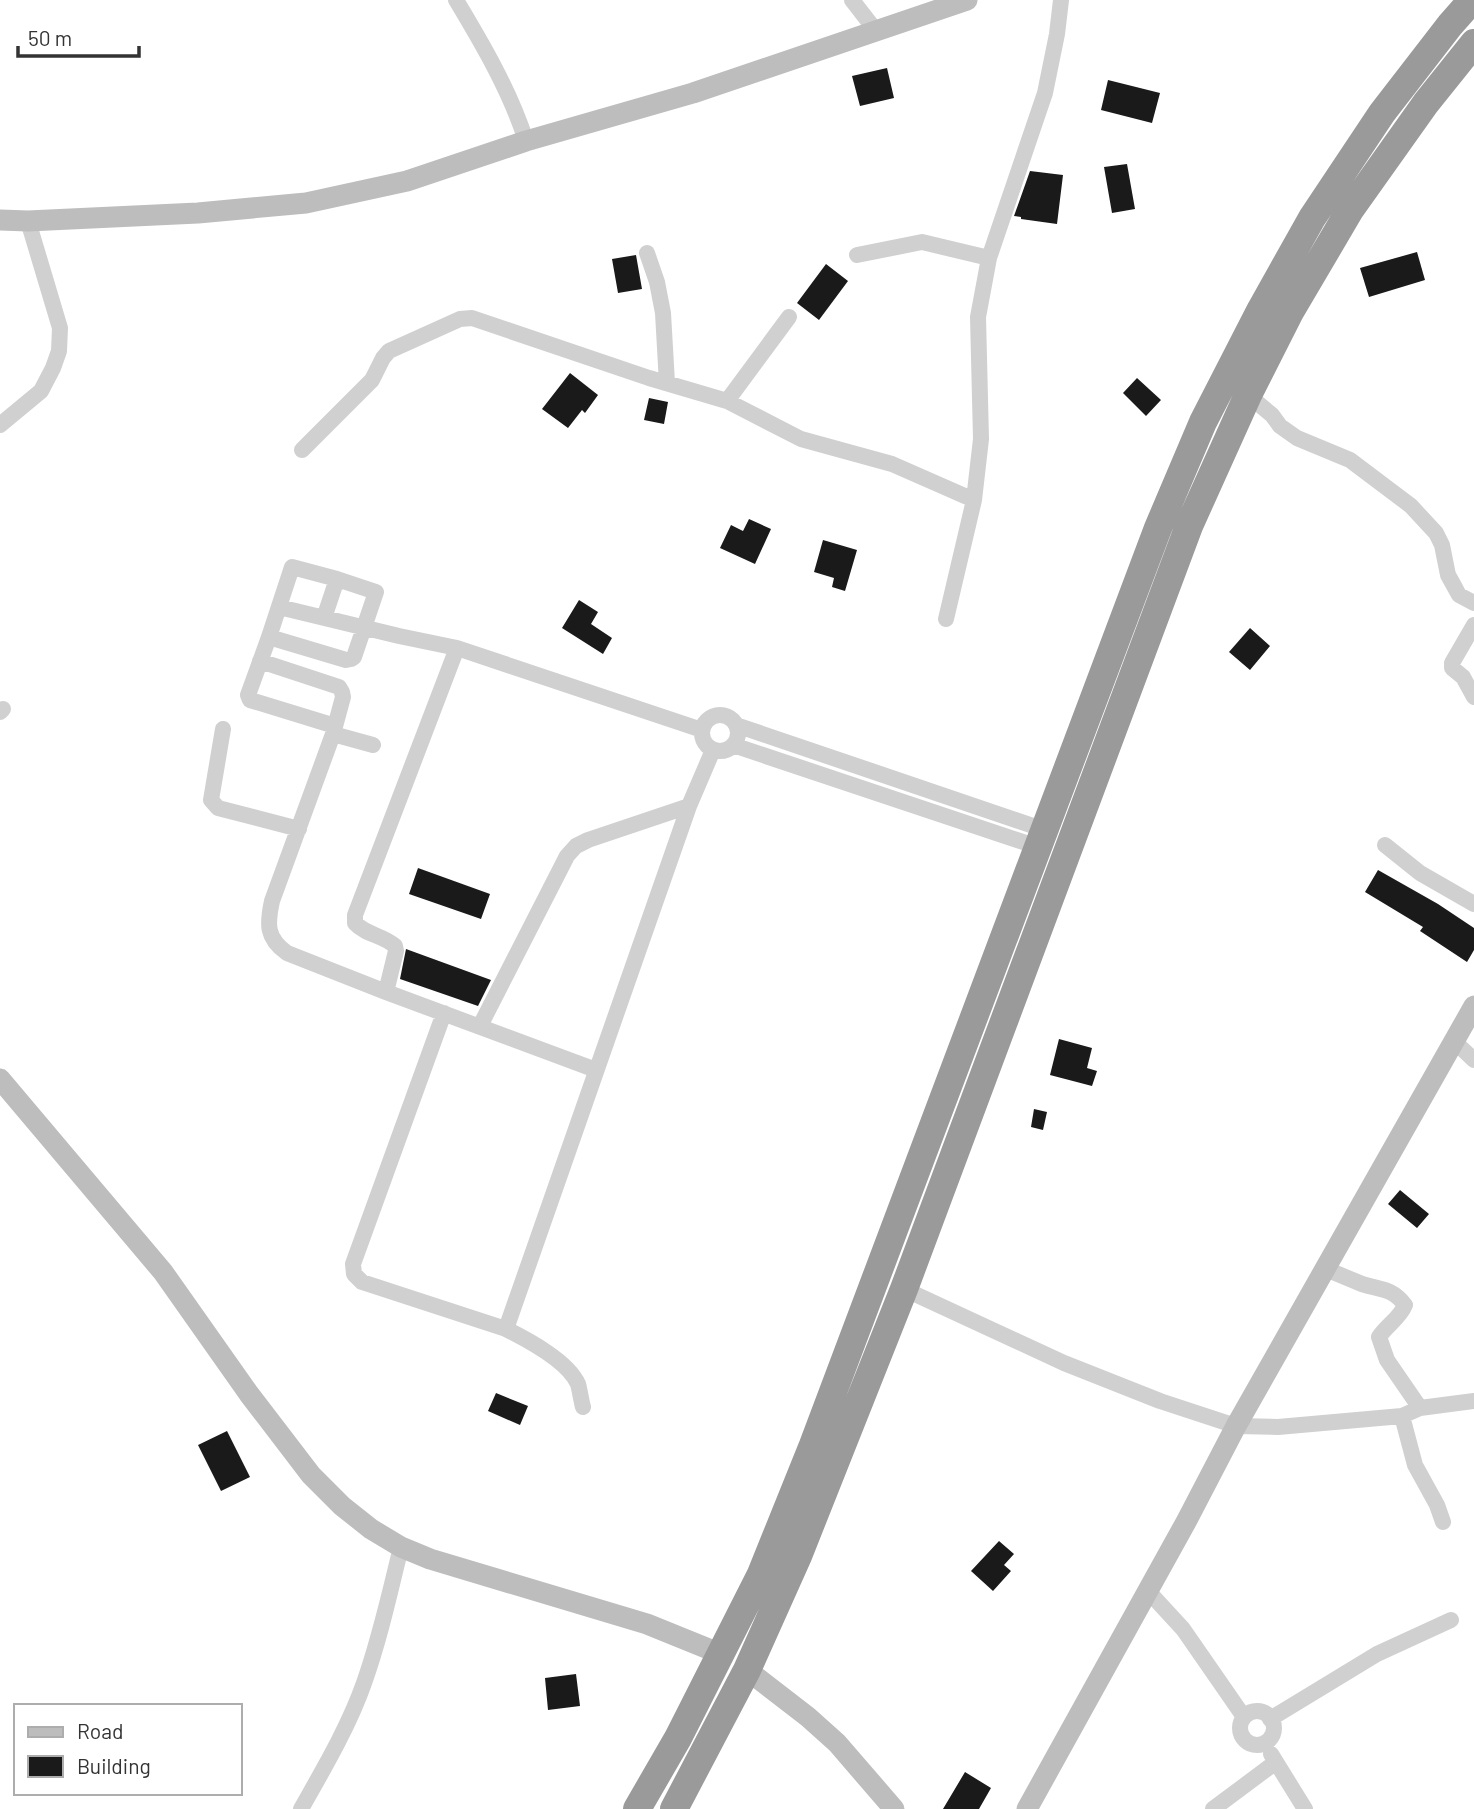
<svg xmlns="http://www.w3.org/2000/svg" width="1474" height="1809" font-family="Barlow,sans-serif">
<rect width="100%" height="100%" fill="#fff"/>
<path fill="#1a1a1a" d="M887,68L894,98L860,106L852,76Z
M1108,80L1160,93L1152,123L1101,110Z
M1127,164L1135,209L1112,213L1104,167Z
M1030,171L1063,175L1057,224L1021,219V217L1014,216Z
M1417,252L1425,280L1369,297L1360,268Z
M636,255L642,289L618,293L612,259Z
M826,264L848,281L819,320L797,303Z
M570,373L598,395L585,413L582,410L568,428L542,409Z
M1137,378L1161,400L1146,416L1123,393Z
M649,398L668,402L664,424L644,420Z
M749,519L771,529L755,564L720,548L731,525L743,531Z
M823,540L857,550L845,591L832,587L834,578L814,572Z
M579,600L598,612L591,624L612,638L603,654L562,628Z
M1250,628L1270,646L1250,670L1229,652Z
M418,868L490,894L481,919L409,894Z
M1378,870L1438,904L1474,928V950L1467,962L1420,931L1423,927L1365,892Z
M406,949L491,980L478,1006L400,979Z
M1059,1039L1092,1048L1087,1068L1097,1071L1092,1086L1050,1075Z
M1034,1109L1047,1112L1043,1130L1031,1127Z
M1400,1190L1429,1214L1417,1228L1388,1204Z
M496,1393L528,1406L520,1425L488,1411Z
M227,1431L250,1477L221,1491L198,1445Z
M999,1541L1014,1554L1004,1565L1011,1571L993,1591L971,1571Z
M576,1674L580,1706L548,1710L545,1678Z
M965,1772L991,1788L979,1809H943Z"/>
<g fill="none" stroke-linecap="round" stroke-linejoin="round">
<path stroke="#d0d0d0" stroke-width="16" d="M456,0C483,45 510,91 526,141
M852,0L876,31
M647,253L657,282L663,313L667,383
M857,255L922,242L989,258
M1248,395L1272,415L1280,426L1297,438L1350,460L1411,506L1436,533L1442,545L1448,575L1453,584L1459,595L1474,603
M727,401L789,317
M0,425L41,391L53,368L59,351L60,328L28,221
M302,450L372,380L383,358L389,351L460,319L472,318L649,378L727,401L801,439L892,464L974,500
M279,607L399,636L457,648L702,730
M324,618L337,579
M946,619L974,500L981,439L978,317L989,258L1045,93L1057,34L1061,0
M1474,625L1452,663V668L1463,677L1474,697
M269,637L346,660L351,659L354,657L376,592L337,579L292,567L269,637L248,695L250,700L335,726
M260,661L339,687L342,692L343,697L333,734L272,901C267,924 266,938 287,953L386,992L596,1070
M0,712L3,709
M702 733a18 18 0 1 1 36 0a18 18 0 1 1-36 0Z
M736,725L1045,830
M223,729L211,800L218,808L299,829
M333,734L373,745
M733,745L1038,847
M1385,845L1420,873L1474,904
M386,992L396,951L395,946C383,935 366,935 355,923V915L457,648
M444,1013L353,1264L354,1274L362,1282L506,1329C528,1340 568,1361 578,1384C580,1391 581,1400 583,1407
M480,1026L567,856L576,846L588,840L689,806
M1454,1041L1474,1060
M1326,1269C1338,1274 1350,1279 1362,1284C1381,1290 1392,1288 1405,1305C1400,1318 1387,1325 1379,1337L1387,1360L1420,1408
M904,1289L1064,1363L1160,1401L1236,1426L1278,1427L1402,1416L1420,1408L1474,1401
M506,1329L689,806L713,750
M1402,1416L1415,1465L1437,1505L1443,1522
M1148,1591L1183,1629L1244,1717
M1240 1728a17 17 0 1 1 34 0a17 17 0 1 1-34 0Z
M1270,1719L1377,1654L1451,1620
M1271,1754L1305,1809
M301,1809C323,1770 349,1726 364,1683C380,1638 390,1592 401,1547
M1213,1809L1276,1762"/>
<path stroke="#bdbdbd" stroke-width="21" d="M0,220L28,221L198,213L306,203L407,181L526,141L693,93L967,0
M0,1079L163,1272L249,1394L311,1475L342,1506L371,1529L401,1547L430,1559L647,1624L721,1654
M747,1670L808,1717L837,1743L894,1809
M1027,1809L1186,1522L1236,1426L1474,1006"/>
<path stroke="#9a9a9a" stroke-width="28" d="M637,1809L678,1738L761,1574L813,1445L1158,528L1203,422L1261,309L1312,218L1382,113L1450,25L1472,0
M674,1809L747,1670L798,1556L904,1289L1189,526L1248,395L1290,312L1350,210L1426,103L1474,43"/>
</g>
<rect x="14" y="1704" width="228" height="91" fill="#ffffff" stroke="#adadad" stroke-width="2"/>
<rect x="28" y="1727" width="35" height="10" fill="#bdbdbd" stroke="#adadad" stroke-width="2"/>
<text x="77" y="1739" font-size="21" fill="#333333">Road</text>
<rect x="28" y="1756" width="35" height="21" fill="#1a1a1a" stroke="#adadad" stroke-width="2"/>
<text x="77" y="1774" font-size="21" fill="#333333">Building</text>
<path d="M18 46v10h121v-10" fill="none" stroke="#333333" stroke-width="3.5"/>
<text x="28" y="46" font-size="21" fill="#333333" stroke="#ffffff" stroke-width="5" paint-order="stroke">50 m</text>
</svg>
